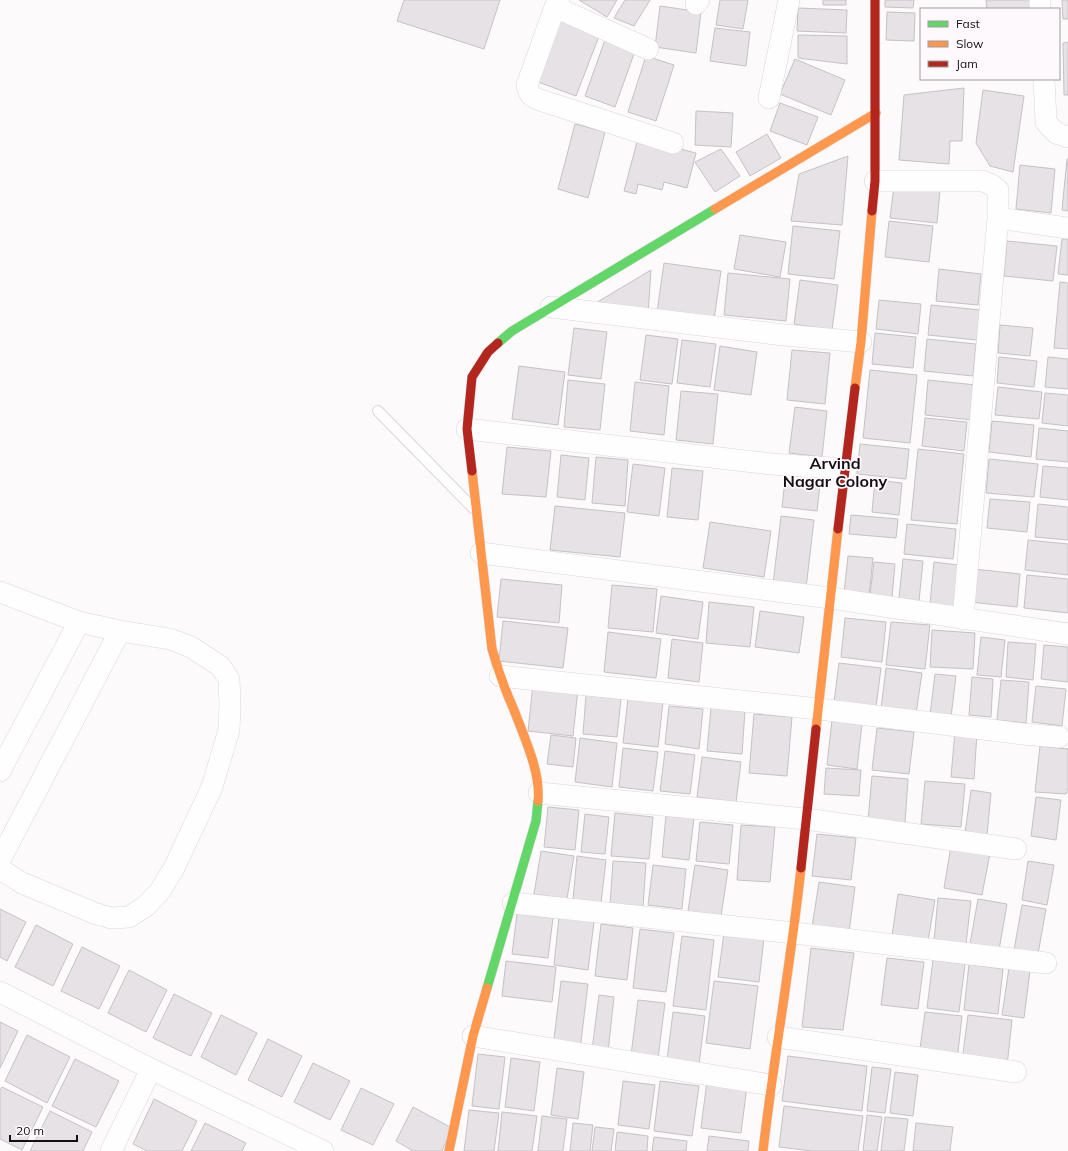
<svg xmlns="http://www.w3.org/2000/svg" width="1068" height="1151" font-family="Mulish,sans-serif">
<rect width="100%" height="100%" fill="#fcfafb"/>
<path fill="#e7e2e6" stroke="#c6c1c5" d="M404,0H500L484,49L397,21Z
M579,0H617L607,17Z
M625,0H650L634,26L614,18Z
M720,0H748L743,29L716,25Z
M823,0H846V5H823Z
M885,0H914L913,8L885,7Z
M986,0H1035L1034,9H987Z
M1062,0H1068V19H1063Z
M660,6L701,12L696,53L655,47Z
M798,8L847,10L846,33L797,31Z
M887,12L915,13L914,41L886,40Z
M562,16L601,31L576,96L538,82Z
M715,28L750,32L746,66L710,61Z
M798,35L847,36V64L798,58Z
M605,40L635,51L615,107L585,96Z
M1068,42V95H1064L1063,43Z
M646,56L674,65L656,121L628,112Z
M795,59L845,80L831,115L780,94Z
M964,88L962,141H950L949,164L899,160L904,95Z
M983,90L1024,96L1013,172L990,166L976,143Z
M780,103L818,117L807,145L770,131Z
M696,111L733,113L731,147L695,145Z
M575,124L605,132L588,198L558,189Z
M767,134L781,158L750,176L736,152Z
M638,138L696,153L687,188L664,182L662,190L638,184L636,194L624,191Z
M721,149L740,176L715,192L695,162Z
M848,156L842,225L791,221L799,174Z
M1067,159H1068V211L1062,210Z
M1020,165L1055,169L1051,213L1016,209Z
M894,185L940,190L937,223L890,218Z
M889,221L933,226L929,262L885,257Z
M793,226L840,231L834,279L788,274Z
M740,235L786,242L780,277L734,269Z
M1062,239H1068V275L1058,274Z
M1007,241L1057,246L1053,281L1004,276Z
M664,263L721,271L714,320L657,312Z
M939,269L981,274L978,305L936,301Z
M651,270L648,315L594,304Z
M728,273L790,279L786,321L724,315Z
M800,280L838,285L832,330L794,324Z
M1060,282L1068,283V349L1054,348Z
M879,300L921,304L918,334L876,329Z
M931,305L980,310L977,340L928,335Z
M1000,325L1033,328L1030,356L998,353Z
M574,328L607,332L601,379L568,375Z
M875,333L916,337L913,368L872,364Z
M646,335L678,339L672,384L640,380Z
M927,339L976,344L973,376L924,371Z
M682,340L716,344L710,387L677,383Z
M720,346L757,352L751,395L714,390Z
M792,350L830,353L825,404L787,400Z
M999,357L1037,361L1034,387L997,383Z
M1048,357L1068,359V389L1045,387Z
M519,366L565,372L558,425L512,419Z
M870,370L917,375L910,443L863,438Z
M568,380L605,384L600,430L564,427Z
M928,380L976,385L972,420L925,415Z
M635,382L669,386L664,435L630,431Z
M998,387L1042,392L1039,419L995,415Z
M681,391L718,394L713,444L676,440Z
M1045,393L1068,395V426L1042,423Z
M795,407L827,411L822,457L789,453Z
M925,418L967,422L964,451L922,446Z
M992,421L1034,425L1031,457L989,452Z
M1039,428L1068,431V462L1036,459Z
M860,444L909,449L906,479L857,474Z
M507,447L551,451L546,497L502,494Z
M918,449L964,454L957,524L911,520Z
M561,455L589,458L585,500L557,497Z
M596,457L628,460L625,506L592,503Z
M989,459L1038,464L1034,497L986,493Z
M633,464L665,468L659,516L627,512Z
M1043,466L1068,468V500L1040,497Z
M672,468L703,471L698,520L667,517Z
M875,480L902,483L899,515L872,512Z
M785,481L820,485L817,511L782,507Z
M990,499L1030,502L1027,532L987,528Z
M1038,504L1068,507V540L1035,537Z
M555,506L625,513L620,557L550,550Z
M851,515L898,519L896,538L849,534Z
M781,516L814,520L806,588L773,584Z
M710,522L771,531L764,577L703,568Z
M907,524L956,529L953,559L904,554Z
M1028,540L1068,544V575L1025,570Z
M848,556L873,558L869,595L844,593Z
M903,559L923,561L919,601L899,598Z
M874,562L895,564L892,598L870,595Z
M934,562L958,565L954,606L930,604Z
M974,569L1020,574L1017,607L970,602Z
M1027,575L1068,579V613L1024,608Z
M501,579L562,585L559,623L497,617Z
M612,585L657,589L653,632L608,628Z
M661,596L703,602L698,639L656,633Z
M709,602L754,607L750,647L706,643Z
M760,611L804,617L799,653L755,647Z
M845,618L886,622L882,662L841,657Z
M503,621L568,628L563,668L499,661Z
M891,622L930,625L925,669L886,665Z
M932,630L975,633L973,669L930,667Z
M608,632L661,639L656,678L604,672Z
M981,637L1005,640L1001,677L977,675Z
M672,639L703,643L699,682L668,678Z
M1008,642L1036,644L1033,680L1006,677Z
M1044,645L1068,647V682L1041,679Z
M839,663L881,668L876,707L834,702Z
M886,668L922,673L916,714L881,709Z
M935,674L956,676L951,717L930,715Z
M972,677L993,679L991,717L969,715Z
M1001,680L1029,682L1026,723L997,720Z
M533,684L578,689L573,736L528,731Z
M1036,686L1066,689L1062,726L1032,722Z
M586,695L621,699L617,737L583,734Z
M628,698L663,702L658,747L623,743Z
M669,706L703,709L699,749L665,744Z
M711,708L745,711L742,754L707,751Z
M754,714L792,717L787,776L749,773Z
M832,720L862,724L857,769L827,765Z
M877,728L914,732L909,774L872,770Z
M955,731L977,733L974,779L951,777Z
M551,735L576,738L573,767L547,764Z
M580,738L617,743L612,787L575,782Z
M1040,746L1068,749V789L1066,794L1035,792Z
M623,748L658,752L653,791L619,787Z
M665,751L695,755L690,794L660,791Z
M702,757L741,762L736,802L697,797Z
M826,768L861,770L859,796L824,794Z
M872,776L908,779L905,823L868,820Z
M925,781L965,784L961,827L921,824Z
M971,790L991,793L987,835L965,833Z
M1036,797L1061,800L1056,840L1031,836Z
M548,807L579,810L575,850L544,847Z
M615,813L653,817L649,859L611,856Z
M585,814L609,817L605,854L581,852Z
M666,815L694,818L689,860L662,857Z
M700,822L733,825L729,864L696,861Z
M741,825L775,827L770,882L737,880Z
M817,834L856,838L851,880L812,876Z
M951,846L990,853L982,895L944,888Z
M541,851L574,856L567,899L534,894Z
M577,856L606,860L601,903L573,900Z
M613,861L646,863L643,908L610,906Z
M1028,861L1054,865L1047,905L1022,900Z
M653,865L686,869L682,909L648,905Z
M695,865L728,870L721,916L688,911Z
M819,882L855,887L849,932L812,927Z
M898,894L935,900L928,941L892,936Z
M938,898L971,901L966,944L934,941Z
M978,899L1007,904L999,950L970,944Z
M1022,905L1046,909L1038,954L1014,950Z
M0,909L26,922L7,961L0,957Z
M517,914L553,918L548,958L512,954Z
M559,917L594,922L588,970L554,965Z
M601,924L633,928L627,980L595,976Z
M36,925L73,944L53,986L15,967Z
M640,929L674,933L666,992L633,988Z
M724,933L764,938L759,982L718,977Z
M682,936L714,940L706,1010L673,1006Z
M82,947L120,966L99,1009L61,991Z
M811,948L854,953L843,1030L802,1027Z
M887,958L924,962L918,1009L881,1005Z
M933,960L965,964L959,1012L927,1008Z
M506,961L556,967L552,1002L502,996Z
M969,964L1003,969L998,1014L964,1010Z
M1009,968L1030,971L1024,1018L1002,1015Z
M129,970L167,990L146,1032L108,1013Z
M561,981L588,984L580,1050L553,1047Z
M714,981L758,986L750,1049L706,1043Z
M174,994L212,1013L191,1056L153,1038Z
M599,995L614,997L608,1052L592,1050Z
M638,1000L665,1003L658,1058L631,1055Z
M673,1012L705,1016L699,1064L667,1060Z
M925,1012L962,1016L957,1061L919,1056Z
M221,1015L257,1033L236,1075L201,1057Z
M968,1015L1012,1020L1007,1066L962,1061Z
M0,1022L18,1031L0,1068Z
M27,1035L70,1057L47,1103L5,1081Z
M268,1039L302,1056L282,1097L248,1080Z
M478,1054L505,1057L499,1109L472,1106Z
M788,1056L867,1066L862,1111L782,1101Z
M511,1058L540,1062L534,1111L505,1107Z
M75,1059L119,1081L96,1127L52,1106Z
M313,1063L350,1081L330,1120L294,1102Z
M872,1067L891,1069L885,1113L867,1111Z
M557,1068L584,1072L578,1119L551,1115Z
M895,1072L918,1075L913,1116L890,1113Z
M623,1081L655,1085L649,1129L618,1125Z
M660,1081L699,1086L692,1136L654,1131Z
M707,1081L747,1086L741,1133L701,1128Z
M2,1087L43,1107L22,1150L0,1139V1090Z
M361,1088L394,1104L373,1145L341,1130Z
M154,1099L197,1121L182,1151H147L133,1144Z
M784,1106L863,1116L858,1151H812L779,1147Z
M413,1107L452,1128L442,1151H413L396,1141Z
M469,1110L499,1113L494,1151H464Z
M50,1111L92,1132L83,1151H30Z
M502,1112L537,1116L532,1151H498Z
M867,1115L882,1117L877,1151H863Z
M542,1116L567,1119L563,1151H538Z
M885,1117L908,1119L904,1151H881Z
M205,1123L246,1143L242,1151H191Z
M573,1123L593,1125L590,1151H570Z
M916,1123L953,1127L950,1151H913Z
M595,1127L614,1129L611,1151H592Z
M617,1132L648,1136L647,1151H615Z
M709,1136L749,1141L748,1151H707Z
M654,1137L687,1141L686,1151H652Z"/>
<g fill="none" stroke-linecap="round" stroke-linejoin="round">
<g stroke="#dbd6da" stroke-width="12">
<path id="lane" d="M378,411L473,508"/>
</g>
<g stroke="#dbd6da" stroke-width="22">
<path id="street" d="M559,0L555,7L527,85C529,94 531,97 540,100L673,143
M1040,0V9
M696,4L699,0
M555,7L648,49
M1044,79L1046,122L1056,133L1068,137
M769,98L789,0
M875,181H983L992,185L998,190V218L963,619
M998,218L1068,228
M551,307L784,335L861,342
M467,429L771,464L846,469
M481,553L830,598L1068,634
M0,592L79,622L120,631L170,639L191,647L220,666L229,679L230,704L229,730L212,787L174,868L160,891L146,906L129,917L111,918L94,913L22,883L0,869
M500,676L819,709L1023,734L1059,737
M0,771L79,622
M539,793L806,819L1016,849
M0,860L120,631
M513,903L794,933L1046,963
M0,992L151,1069L323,1151
M473,1036L771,1085
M778,1037L1016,1072
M111,1151L151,1069"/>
</g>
<g stroke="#dbd6da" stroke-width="10">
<path id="fast" d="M498,343L512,331L715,209
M487,988L536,821L538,801"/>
</g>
<g stroke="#dbd6da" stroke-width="10">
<path id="slow" d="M715,209L876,113
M855,388L861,342L872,211
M472,471L492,649C498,670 505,690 514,710C524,737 541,772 538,801
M816,729L838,529
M449,1151L473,1036L487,988
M763,1151C774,1056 791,962 801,868"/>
</g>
<g stroke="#dbd6da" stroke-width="10">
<path id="jam" d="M872,211L875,181V0
M472,471L467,429L472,377L488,352L498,343
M838,529L855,388
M801,868L816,729"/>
</g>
<use href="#lane" stroke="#fffefe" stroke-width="10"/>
<use href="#street" stroke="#fffefe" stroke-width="21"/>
<use href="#fast" stroke="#63d668" stroke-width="9"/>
<use href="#slow" stroke="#ff974d" stroke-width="9"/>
<use href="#jam" stroke="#b3261e" stroke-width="9"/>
</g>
<g text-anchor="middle" stroke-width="3.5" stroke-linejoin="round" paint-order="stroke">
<g font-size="16" font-weight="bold" fill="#150f14" stroke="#fdf9fc">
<text x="835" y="469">Arvind<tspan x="835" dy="18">Nagar Colony</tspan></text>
</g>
</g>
<rect x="920" y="8" width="140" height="72" fill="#fdf9fc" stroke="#a09b9f"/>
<rect x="928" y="21" width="20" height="6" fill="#63d668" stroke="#a09b9f"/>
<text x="956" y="28" font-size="12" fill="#150f14">Fast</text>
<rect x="928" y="41" width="20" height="6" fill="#ff974d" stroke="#a09b9f"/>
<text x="956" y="48" font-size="12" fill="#150f14">Slow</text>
<rect x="928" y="61" width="20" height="6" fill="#b3261e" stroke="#a09b9f"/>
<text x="956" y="68" font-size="12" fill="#150f14">Jam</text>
<path d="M10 1135v6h67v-6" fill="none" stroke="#150f14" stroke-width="2"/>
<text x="16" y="1135" font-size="12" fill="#150f14" stroke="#fdf9fc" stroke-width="3" paint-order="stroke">20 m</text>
</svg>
